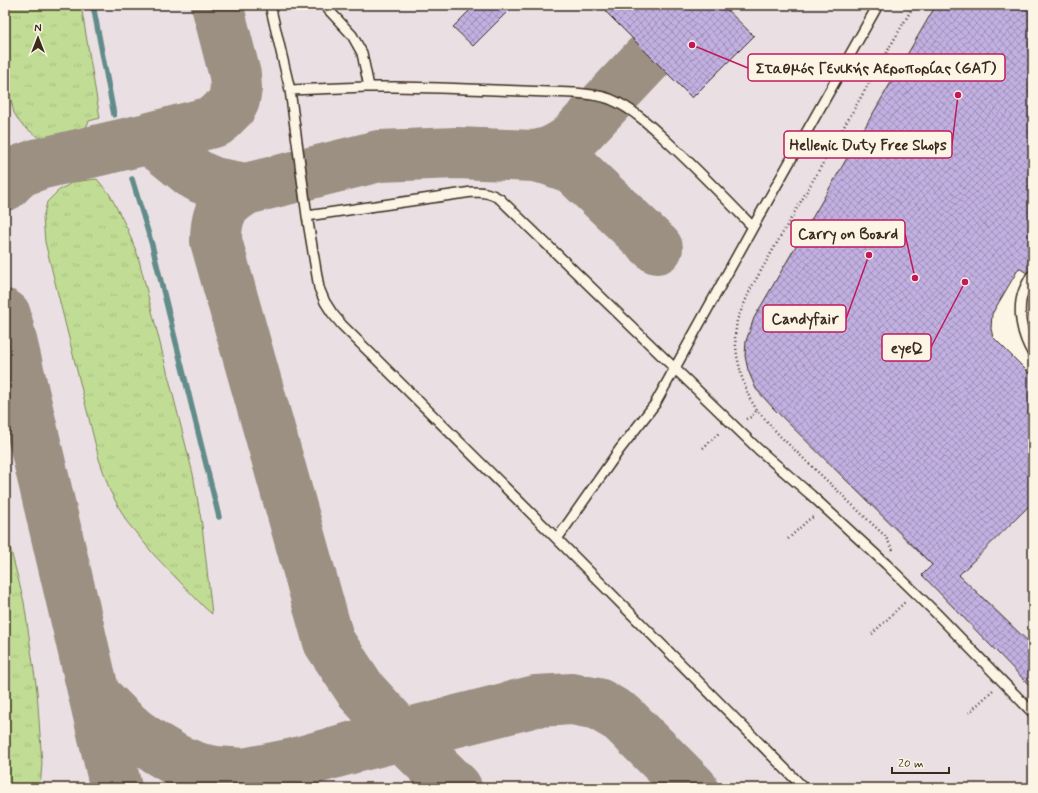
<svg xmlns="http://www.w3.org/2000/svg" width="1038" height="793" font-family="Mynerve,sans-serif">
<defs>
<pattern id="grass-tufts" width="24" height="20" patternUnits="userSpaceOnUse"><rect width="24" height="20" fill="#c1dd95"/><path d="M3 7l-1-3M5 7V3M7 7l1-3M15 17l-1-3M17 17v-4M19 17l1-3" fill="none" stroke="#a7be80"/></pattern>
<pattern id="building-cross-hatch" width="8" height="8" patternUnits="userSpaceOnUse"><rect width="8" height="8" fill="#c1b0e1"/><path d="M0 0l8 8M0 8l8-8" fill="none" stroke="#9e8fb6"/></pattern>
</defs>
<rect width="100%" height="100%" fill="#fcf5e5"/>
<filter id="ink" filterUnits="userSpaceOnUse"><feTurbulence type="fractalNoise" baseFrequency=".025" numOctaves="2"/><feDisplacementMap in="SourceGraphic" scale="8" xChannelSelector="R" yChannelSelector="G"/><feConvolveMatrix kernelMatrix="1 2 1 2 8 2 1 2 1" color-interpolation-filters="sRGB"/></filter>
<g filter="url(#ink)">
<path fill="#eae0e4" d="M5,5H1033V277L1019,268L992,314L991,329L993,337L1033,377V788H5Z"/>
<path fill="url(#grass-tufts)" stroke="#7e845a" d="M5,5H81L100,118L89,121L84,132L55,140H44L35,135L21,124L14,113L5,74Z
M97,179L110,195L127,228L138,256L193,474L202,525L212,614L205,608L155,556L127,522L110,491L99,459L45,242L43,218L47,202L58,191L73,182Z
M5,527L24,602L37,691L42,764L40,788H5Z"/>
<g fill="none" stroke-linecap="round" stroke-linejoin="round">
<path stroke="#628c8a" stroke-width="5.5" d="M93,5L114,115
M132,179L152,245L219,517"/>
<path stroke="#9c9082" stroke-width="52" d="M147,139L156,144L166,151L193,173L202,178L214,183L246,189L379,156L456,153L534,156L548,159L573,168
M570,141C566,151 568,159 573,168L657,248
M534,156C551,153 556,150 570,141L647,59
M5,185L10,180L20,171L39,164L147,139L216,121L231,106L234,100L236,88L235,75L217,5
M246,189C222,203 216,213 216,241L329,642L362,692L396,729L456,788
M5,315L116,788
M94,695L118,719L134,733L154,747L176,760L200,769L216,772L244,774L294,764L354,747L536,701L572,699L598,704L622,718L692,788"/>
</g>
<path fill="url(#building-cross-hatch)" stroke="#3b2a1e" d="M475,5H514L473,46L453,27Z
M613,5H722L754,36L692,98L606,12Z
M936,5H1033V277L1019,268L992,314L991,329L993,337L1033,377V502L959,575L1033,646V689L922,575L932,565L774,409L756,389L748,370L745,356L746,341L754,318Z"/>
<g fill="none" stroke-linecap="round" stroke-linejoin="round">
<g stroke="#3b2a1e" stroke-width="12">
<path id="lane" d="M270,5L290,90L307,216L319,288L325,302L332,313L342,325L557,539L804,788
M324,5L352,35L362,53L369,87
M290,90L366,87H394L440,88L574,93C586,94 599,95 610,99C634,109 652,127 671,145C699,171 726,199 753,227
M307,216L472,192C483,192 491,193 500,199L758,449L811,495L886,564L936,613L1033,713
M1031,276C1029,280 1026,285 1024,290C1016,310 1022,336 1033,354
M557,539L620,449L655,404L753,227L878,5"/>
</g>
<path stroke="#3b2a1e" stroke-width="2.5" stroke-dasharray="1 3" stroke-linecap="butt" d="M746,419L751,417L757,410
M703,448L720,432
M788,539L808,520L815,516
M893,550L885,536L780,436L757,410L750,399L742,378L737,356L735,337L737,320L751,288L914,5
M872,634L905,602
M969,713L993,690"/>
<use href="#lane" stroke="#fcf5e5" stroke-width="9"/>
</g>
</g>
<path fill="none" stroke="#c2185b" stroke-width="1.5" d="M692 45L748 68M958 95L952 145M915 278L905 234M869 255L846 319M965 282L931 347"/>
<g fill="#c2185b" stroke="#fcf5e5" stroke-width="1.5">
<circle cx="692" cy="45" r="4"/>
<circle cx="958" cy="95" r="4"/>
<circle cx="915" cy="278" r="4"/>
<circle cx="869" cy="255" r="4"/>
<circle cx="965" cy="282" r="4"/>
</g>
<g fill="#fcf5e5" stroke="#c2185b" stroke-width="1.5">
<rect x="748" y="54" width="257" height="27" rx="4"/>
<rect x="784" y="131" width="168" height="27" rx="4"/>
<rect x="791" y="220" width="114" height="27" rx="4"/>
<rect x="763" y="305" width="83" height="27" rx="4"/>
<rect x="882" y="334" width="49" height="27" rx="4"/>
</g>
<g font-size="15" text-anchor="middle" font-weight="bold" fill="#3b2a1e">
<text x="876" y="73">Σταθμός Γενικής Αεροπορίας (GAT)</text>
<text x="868" y="150">Hellenic Duty Free Shops</text>
<text x="848" y="239">Carry on Board</text>
<text x="805" y="324">Candyfair</text>
<text x="907" y="353">eyeQ</text>
</g>
<rect width="1038" height="793" fill="none" stroke="#fcf5e5" stroke-width="20"/>
<rect x="10" y="10" width="1018" height="773" fill="none" stroke="#3b2a1e" stroke-width="1.5" filter="url(#ink)"/>
<g transform="translate(38 38)" stroke="#fcf5e5" stroke-width="3" paint-order="stroke">
<path d="M0-3L7 15L0 10L-7 15Z" fill="#3b2a1e"/>
<text y="-6" font-size="11" font-weight="bold" text-anchor="middle" fill="#3b2a1e">N</text>
</g>
<path d="M892 767v6h57v-6" fill="none" stroke="#3b2a1e" stroke-width="2"/>
<text x="898" y="767" font-size="12" fill="#3b2a1e" stroke="#fcf5e5" stroke-width="3" paint-order="stroke">20 m</text>
</svg>
